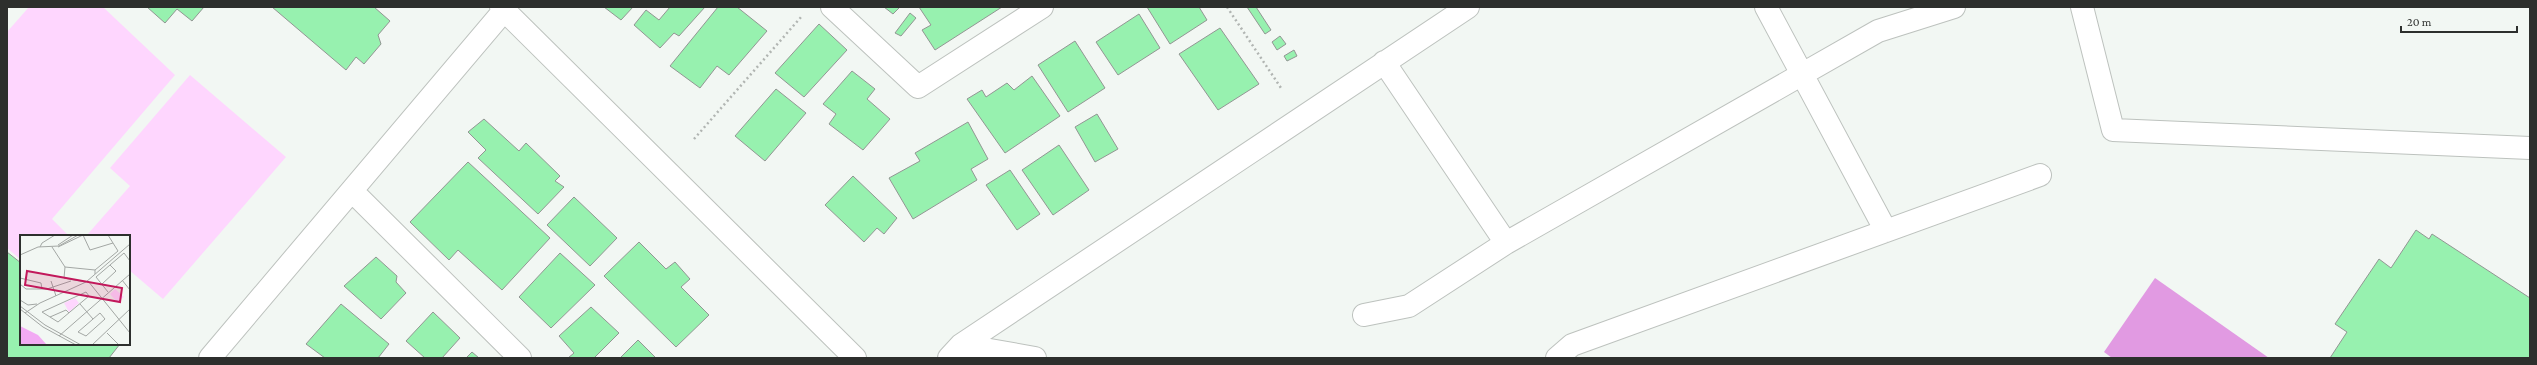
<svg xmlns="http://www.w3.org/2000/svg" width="2537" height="365" font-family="'Crimson Pro',serif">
<rect width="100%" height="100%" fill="#f2f7f3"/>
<path fill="#fed6fe" d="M29,7H103L175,75L52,219L69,236H21V260L7,248V32Z
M190,75L286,157L163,299L129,270V236L87,235L130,186L110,168Z"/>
<path fill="#e19ae2" d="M2155,278L2269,358H2112L2104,352Z"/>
<path fill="#97f1af" stroke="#929693" d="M147,7H204L192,21L177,9L165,23Z
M272,7H374L390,21L378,35L381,44L364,64L356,57L346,70Z
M604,7H633L621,20Z
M670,7H705L679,36L674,33L660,48L634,25L646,10L659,20Z
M718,7H737L767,31L729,75L717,66L700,88L670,66Z
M884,7H900L893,14Z
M919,7H1002L935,50L922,30L931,25Z
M1147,7H1199L1207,20L1170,44Z
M1247,7H1256L1271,30L1265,34Z
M910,13L916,18L901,36L895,33Z
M1139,14L1160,48L1118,75L1096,42Z
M819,24L847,50L804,97L775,73Z
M1220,28L1259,84L1218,110L1179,54Z
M1280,36L1286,44L1277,50L1272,42Z
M1075,41L1105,88L1068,112L1038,65Z
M1294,50L1297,56L1287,61L1284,56Z
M852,71L875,89L867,99L890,119L863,150L829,124L836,114L823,104Z
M1032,76L1060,116L1005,153L967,99L982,90L986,97L1007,83L1014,90Z
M776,89L806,113L765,161L735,136Z
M1097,114L1118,149L1095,162L1075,127Z
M484,119L519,151L526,143L560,176L555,181L564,187L538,214L478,158L486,150L468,132Z
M968,122L988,159L971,169L977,180L913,219L889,178L920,161L915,153Z
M1059,145L1089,190L1053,215L1022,170Z
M468,162L550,238L502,290L458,250L449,260L410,222Z
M1010,170L1040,214L1017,230L986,185Z
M853,176L897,218L884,234L877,228L864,242L825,205Z
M574,197L617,238L590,266L547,225Z
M2416,230L2429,239L2432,234L2530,298V358H2330L2347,332L2335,324L2379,259L2391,268Z
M639,242L666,269L675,262L690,279L681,287L709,315L676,347L604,276Z
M7,252L21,263V344H120L109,358H7Z
M560,253L595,285L551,328L519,297Z
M376,257L397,276L396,282L406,293L381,319L344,286Z
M341,304L389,344L378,358H325L306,344Z
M591,307L619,333L594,358H568L574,353L559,336Z
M433,312L460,338L442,358H425L406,341Z
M638,340L656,358H620Z
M472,352L479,358H466Z"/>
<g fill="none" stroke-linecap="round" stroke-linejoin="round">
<g stroke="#bdc2be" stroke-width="24">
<path id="minor" d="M501,7L855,358
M832,7L918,87L1042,7
M1766,7L1886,231
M2082,7L2113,130L2530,148
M1384,62L1506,243
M352,191L520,358
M1364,315L1409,306L1506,243L1878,31L1954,7
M961,345L1035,358
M210,358L507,7
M949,358L961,345L1468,7
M1557,358L1572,345L2040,175"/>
</g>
<path stroke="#b1b5b2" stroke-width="2.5" stroke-dasharray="2 3" stroke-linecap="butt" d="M1227,7L1281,88
M694,139L802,16"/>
<use href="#minor" stroke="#fff" stroke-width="22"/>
</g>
<g transform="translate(20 235)">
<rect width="110" height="110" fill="#f2f7f3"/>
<path d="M95,54L104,62L97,67L90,59ZM55,63L59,68L49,77L44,68Z" fill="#fed6fe"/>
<path d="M0,91L18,100L27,110H0Z" fill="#f2aaf3"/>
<path fill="none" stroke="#a3a7a4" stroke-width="1" d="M63,0L70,15L93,8M38,10L53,0M20,12L22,8L35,0M32,12L45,32L44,43L65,47M38,12L63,0M0,20L18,12L39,11L58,0M45,32L75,35V39M75,35L98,16L88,0M0,43L21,48L22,54M102,45L110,55M31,46L36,61M68,46L110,98M0,49L6,54H27L51,46M82,49L96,36L90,30M66,57L69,61L38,87L22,77ZM88,57L76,42L104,18L110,26M0,65L8,70L17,69M60,69L73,84M0,71L25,90L61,110M0,74L23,92L56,110M5,78L20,68L66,47L110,9M80,78L85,84L66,101L58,97ZM30,82L46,75L49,78M87,98L99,110M39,101L110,39M72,110L110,74"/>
<path fill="#c2185b" fill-opacity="0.15" stroke="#c2185b" stroke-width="2" d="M7,36L102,53L100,67L5,50Z"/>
<rect width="110" height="110" fill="none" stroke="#2d2f2d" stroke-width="2"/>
</g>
<rect width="2537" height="365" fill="none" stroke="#2d2f2d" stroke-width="16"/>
<path d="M2401 26v6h116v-6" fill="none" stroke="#2d2f2d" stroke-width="2"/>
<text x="2407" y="26" font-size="12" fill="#2d2f2d" stroke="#f2f7f3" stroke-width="3" paint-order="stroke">20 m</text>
</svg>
